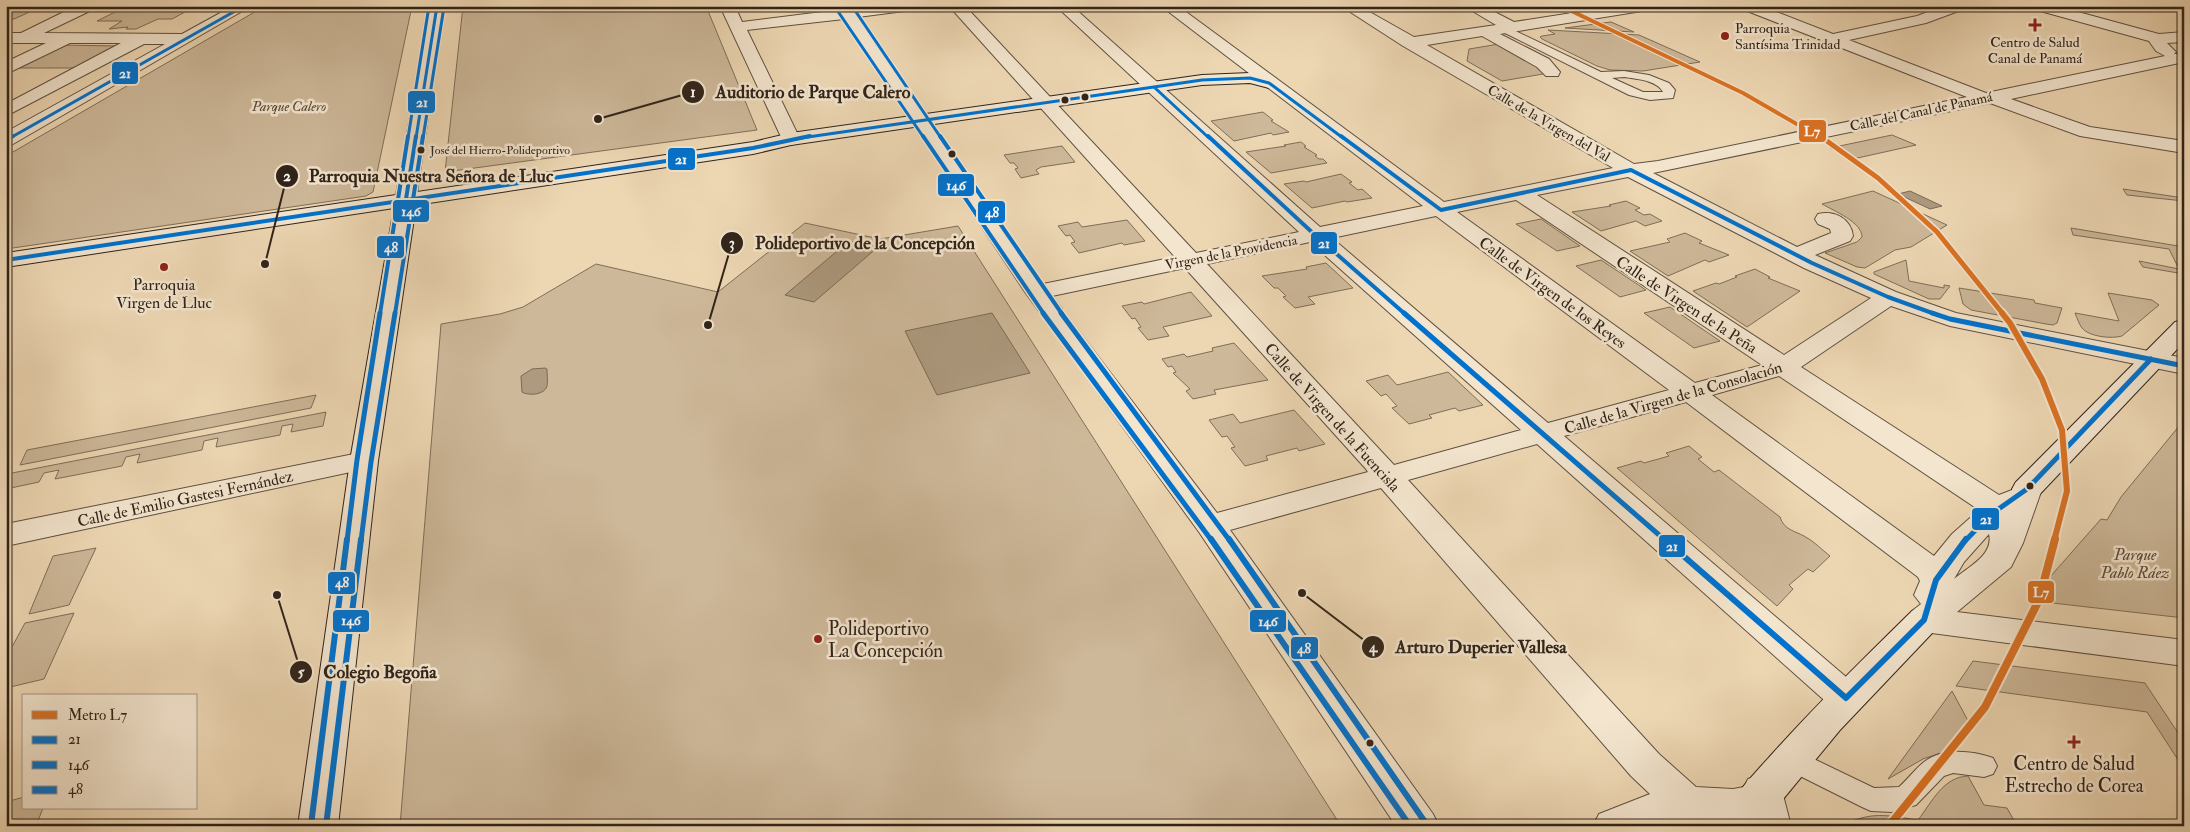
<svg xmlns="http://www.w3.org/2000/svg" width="2190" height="832" font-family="'IM FELL Double Pica',serif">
<rect width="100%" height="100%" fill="#edd7b3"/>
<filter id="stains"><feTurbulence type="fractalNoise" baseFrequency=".004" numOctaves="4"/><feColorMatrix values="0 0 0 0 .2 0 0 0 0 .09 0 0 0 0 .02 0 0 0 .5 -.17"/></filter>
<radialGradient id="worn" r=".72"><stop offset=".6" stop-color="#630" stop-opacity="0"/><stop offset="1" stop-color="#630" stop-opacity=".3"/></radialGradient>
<path fill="#cdb899" stroke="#7e6e59" d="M6,6H43L14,19H6Z
M127,6H196L172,19H158L136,29H126L128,27L109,29L122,21H97Z
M265,6H412L373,192L366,196L6,249V156Z
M463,6H706L757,130L445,172Z
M1611,22L1634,32L1565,28Z
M1548,30L1639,35L1700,62L1643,71L1610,70L1597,66L1542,39L1540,37L1542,36L1555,34Z
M1499,44L1549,73L1502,81L1467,61L1469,49Z
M58,45L121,46L79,68H12Z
M1263,112L1273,120L1271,121L1289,132L1273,135L1271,133L1234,141L1211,121Z
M1892,135L1916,145L1853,159L1830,148Z
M1301,142L1306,146L1304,147L1317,155L1315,156L1319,159H1323L1327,163L1271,173L1246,152L1286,146L1284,145Z
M1062,146L1075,162L1041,167L1036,170L1039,174L1021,178L1015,169L1018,168L1014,163H1010L1004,155Z
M1341,174L1352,182L1349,183L1358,190L1362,189L1372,198L1347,202L1345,201L1312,208L1284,184L1304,181L1306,182Z
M2123,189L2184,198V201L2127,195Z
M1873,191L1947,225L1911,247L1895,250L1865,268L1857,267L1825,253L1857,242L1862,237C1862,222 1834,211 1822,204Z
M1626,201L1640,208L1635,210L1644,215L1650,214L1662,221L1645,226L1636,221L1601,231L1572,212L1611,206L1609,205Z
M1541,219L1580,246L1557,251L1516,224Z
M1127,220L1145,241L1124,245L1122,243L1079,253L1071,243L1075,242L1070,235L1066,236L1058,226L1078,222L1082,227Z
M805,223L880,239L958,226L1341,826H400L441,324L500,314L523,307L596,264L718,292Z
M2071,228L2184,247V274L2143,267L2139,261L2179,269L2169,249L2073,235Z
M1685,233L1702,241L1699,243L1729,255L1709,262L1705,260L1668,276L1630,251L1670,242L1667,239Z
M1601,260L1646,290L1620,297L1576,266Z
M1906,260L1909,281L1944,288V285L1950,286L1940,299H1929L1874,274V272Z
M1326,263L1353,288L1308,297L1315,304L1295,308L1283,297L1286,296L1278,288H1274L1262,276L1307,269L1306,267Z
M1755,269L1770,277L1768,278L1800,291L1747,327L1693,291L1716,283L1719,284L1737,277L1735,276Z
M1959,288L2034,300L2035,303L2062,308L2057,323L2053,325L2046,324L1971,310L1963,304Z
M1191,292L1212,316L1163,327L1169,336L1148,340L1138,328L1141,327L1135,318L1132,319L1122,306L1142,302L1144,304Z
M2108,293L2152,300L2159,305L2122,336C2112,339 2089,337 2082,328C2079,324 2077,318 2075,313L2119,321Z
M1670,307L1720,341L1694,348L1644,313Z
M1234,343L1268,380L1214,390L1216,394L1193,399L1186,391L1190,389L1173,373L1176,372L1172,366L1168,367L1162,359L1184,354L1187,357L1213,351L1212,348Z
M1448,372L1483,405L1459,411L1455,408L1429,415L1432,418L1409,424L1392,408L1397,406L1386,394L1381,396L1366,381L1388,375L1397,385Z
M316,395L311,408L20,465L27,450Z
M1294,410L1325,444L1299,451L1297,448L1266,456L1268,460L1245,466L1231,448L1235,447L1227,436L1222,437L1209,420L1233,414L1240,423Z
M326,412L323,426L291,432L293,424L282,426L280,435L216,447L218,438L204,441L202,450L137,463L140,454L126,457L122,466L55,479L59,470L44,473L39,482L6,489V484L12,473Z
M2184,420V618L2035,601L2052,581L2049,578L2101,519L2107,520L2121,497Z
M1689,446L1702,457L1698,459L1714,472L1719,470L1780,517C1784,530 1795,531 1804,536C1814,541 1822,550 1830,556L1813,572L1808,569L1789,585L1793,589L1777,606L1617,468L1641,461L1644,463L1669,456L1666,453Z
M96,548L69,605L29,614L53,556Z
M74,613L44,679L6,688V658L25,623Z
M1973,661L2145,683L2184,742V769L2147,712L1956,686Z
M1952,691L1973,730L1955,748L1923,759L1888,779Z
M1968,776L1984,805L2007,808L2017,826H1839C1874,811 1883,815 1918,820C1932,802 1943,777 1968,776Z
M24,797V808H43L36,826H6V802Z"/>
<path fill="#ad9a7f" stroke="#7b6a56" d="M1910,191L1942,206L1930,209L1898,194Z
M849,241L878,247L814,302L785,295Z
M992,313L1030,373L937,395L905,331Z
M545,368L547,369C547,374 548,381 547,386C545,395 528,396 522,392L521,376L532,369Z"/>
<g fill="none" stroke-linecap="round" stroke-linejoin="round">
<g stroke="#5f5040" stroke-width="2">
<path id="lane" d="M1505,26L1601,72L1624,71L1649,75L1669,83L1675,90L1673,98L1650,100L1629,95L1501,31L1500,29ZM1624,77C1636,79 1657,80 1663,92H1643L1612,78Z
M1791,748L1874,788L1899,787C1908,779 1915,769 1924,762C1943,747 1973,751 1993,758L1997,766L1993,774L1984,777L1953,773L1944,776L1916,805L1892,812L1871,811L1862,807L1782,767L1778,759L1782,751Z"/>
</g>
<g stroke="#5f5040" stroke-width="2">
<path id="street" d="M76,6H96L94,9L44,33L182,34L233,6H251L13,144L6,146V132L165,44H144L6,116V104L121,43H70L6,74V62L46,43H6V33H21Z
M720,6H735L742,22L838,10L836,6H851L852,9L872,6H919L912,10L858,17L1043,284L1175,257L949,6H965L1196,253L1299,232L1056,6H1072L1320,227L1423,206L1161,6H1178L1444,202L1613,168L1403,46L1341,6H1359L1414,37L1496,25L1464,6H1483L1514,22L1617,6H1655L1648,10L1500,34L1549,59L1560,72L1558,76H1546L1537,67L1482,36L1427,45L1634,164L1658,161L1967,97L1742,9L1740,6H1761L1833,34L1917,16L1944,6H1966L1964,9L1926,23L1849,40L1986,93L2165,56L2156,51L2149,41L2033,9L2031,6H2056L2159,34L2184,32V42L2167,43L2176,52L2174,54H2184V62L2011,99L2090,127L2184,141V153L2080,136L1990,103L1653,173L1797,247L1831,233L1830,229L1818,224L1815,219L1818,214C1835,210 1851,219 1853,236L1850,241L1815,255L1896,292L1956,313L2184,358V374L1950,326L1891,306L1801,367L1999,495L2012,490L2016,482L2027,479L2038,482L2042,489L2023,543L2011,567L1957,612L2184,640V666L1924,632L1912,629L1907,620L1912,611L1921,604L1914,595L1920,581L1918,577L1686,402L1564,436L1859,688L1864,698L1859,708L1846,712L1833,708L1537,444L1408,480L1659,754L1696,787L1733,789L1744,787L1748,779L1762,774L1776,779L1782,791L1791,826H1751L1750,821L1731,823L1732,826H1684L1679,821L1658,826H1593L1599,814L1650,794L1631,776L1381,488L1230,530L1433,814L1439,826H1396L1199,532L1025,292L844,19L747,30L800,139L798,143L791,145L784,143L782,139ZM1628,177L1804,268L1871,298L1784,355L1537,195ZM1516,200L1762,365L1695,383L1457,212ZM1436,216L1669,390L1548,423L1332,238ZM1310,242L1521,430L1394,465L1207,264ZM1185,268L1366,469L1368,472L1217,513L1052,296ZM1779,376L1979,510L1952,534L1934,556L1712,395ZM1989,534C1994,555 1968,567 1954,579L1964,562Z
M364,452L374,455L378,461L374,467L6,546V524Z"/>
</g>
<g stroke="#302319" stroke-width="2">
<path id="secondary" d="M430,6H444L417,192L753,142L791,133L1202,75L1250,73L1275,79L1278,83L1275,87L1269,88L1250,83L1202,85L791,145L753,154L416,205L378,461L338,826H298L350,461L394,208L6,267V253L396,195Z
M2184,320V342L2038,496L2027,499L2016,496L2012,489L2016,482L2175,322Z
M1924,608L1936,611L1941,620L1936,629L1840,730L1761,826H1717C1730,799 1753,775 1773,753C1817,704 1865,657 1912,611Z"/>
</g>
<use href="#lane" fill="#f3e5ce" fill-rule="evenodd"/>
<use href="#street" fill="#f3e5ce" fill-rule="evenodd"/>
<use href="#secondary" fill="#f3e5ce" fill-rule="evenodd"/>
<g stroke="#f3e5ce" stroke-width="5.5">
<path id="bus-1-far3" d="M1154,87L1209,138
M10,138L244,6
M416,138L437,6
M801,138L1202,80L1250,78L1269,83L1343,138"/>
</g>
<g stroke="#f3e5ce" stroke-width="7">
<path id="bus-1-far2" d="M1208,136L1315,235L1405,314
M1341,136L1441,210L1631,170L1812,263L1888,297L1935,314
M6,140L13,136
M406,199L416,136
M6,260L753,148L810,136"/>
</g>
<g stroke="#f3e5ce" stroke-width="9">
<path id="bus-1-far1" d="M1404,313L1666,541
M1932,313L1950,319L2184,366
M1965,541L1990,515L2027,489L2151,359"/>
</g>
<g stroke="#f3e5ce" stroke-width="10">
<path id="bus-1" d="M1664,539L1846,698L1924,620L1936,580L1966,539"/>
</g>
<g stroke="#f3e5ce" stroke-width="5.5">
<path id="bus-2-far3" d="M837,10L924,138
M423,138L444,7"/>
</g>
<g stroke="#f3e5ce" stroke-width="7">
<path id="bus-2-far2" d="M923,136L1044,314
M395,314L423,136"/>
</g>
<g stroke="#f3e5ce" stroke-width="9">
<path id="bus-2-far1" d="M1043,313L1212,541
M361,541L371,462L395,313"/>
</g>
<g stroke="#f3e5ce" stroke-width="10">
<path id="bus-2" d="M1211,539L1410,826
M326,826L361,539"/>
</g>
<g stroke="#f3e5ce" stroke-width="5.5">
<path id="bus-3-far3" d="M852,6L941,138
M408,138L429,6"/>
</g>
<g stroke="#f3e5ce" stroke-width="7">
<path id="bus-3-far2" d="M940,136L1062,314
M380,314L408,136"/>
</g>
<g stroke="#f3e5ce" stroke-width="9">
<path id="bus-3-far1" d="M1061,313L1230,541
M347,541L357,460L380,313"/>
</g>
<g stroke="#f3e5ce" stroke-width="10">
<path id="bus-3" d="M1229,539L1425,822
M311,825L347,539"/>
</g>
<use href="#bus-1-far3" stroke="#0072ce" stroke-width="3"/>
<use href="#bus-1-far2" stroke="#0072ce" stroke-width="4"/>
<use href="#bus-1-far1" stroke="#0072ce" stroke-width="5"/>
<use href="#bus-1" stroke="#0072ce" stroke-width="6"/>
<use href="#bus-2-far3" stroke="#0072ce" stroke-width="3"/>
<use href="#bus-2-far2" stroke="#0072ce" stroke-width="4"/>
<use href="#bus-2-far1" stroke="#0072ce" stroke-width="5"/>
<use href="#bus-2" stroke="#0072ce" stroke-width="6"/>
<use href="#bus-3-far3" stroke="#0072ce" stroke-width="3"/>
<use href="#bus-3-far2" stroke="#0072ce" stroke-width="4"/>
<use href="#bus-3-far1" stroke="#0072ce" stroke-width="5"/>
<use href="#bus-3" stroke="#0072ce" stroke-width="6"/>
<g stroke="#f3e5ce" stroke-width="6">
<path id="metro-1-far3" d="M1561,6L1743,93L1821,138"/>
</g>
<g stroke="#f3e5ce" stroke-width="8">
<path id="metro-1-far2" d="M1820,136L1878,178L1937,232L2003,314"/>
</g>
<g stroke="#f3e5ce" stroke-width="10">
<path id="metro-1-far1" d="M2002,313L2010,323L2042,379L2062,430L2067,491L2054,541"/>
</g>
<g stroke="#f3e5ce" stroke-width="12">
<path id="metro-1" d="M1889,826L1985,707L2039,600L2055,539"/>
</g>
<use href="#metro-1-far3" stroke="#da7223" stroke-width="4"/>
<use href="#metro-1-far2" stroke="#da7223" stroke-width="5"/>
<use href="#metro-1-far1" stroke="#da7223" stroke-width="6"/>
<use href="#metro-1" stroke="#da7223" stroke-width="8"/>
</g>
<g fill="#8f2418" stroke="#f3e5ce" stroke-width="2">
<path d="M2032.5 17.5h5v5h5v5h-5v5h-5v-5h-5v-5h5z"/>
<circle cx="1725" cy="36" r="5"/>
<circle cx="164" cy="267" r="5"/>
<circle cx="818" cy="639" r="5"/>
<path d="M2071.5 734.5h5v5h5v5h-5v5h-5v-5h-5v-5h5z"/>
</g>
<g fill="#302319" stroke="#f3e5ce" stroke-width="2">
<circle cx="1085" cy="97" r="4.5"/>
<circle cx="1065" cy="100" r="4.5"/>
<circle cx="421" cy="150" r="4.5"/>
<circle cx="952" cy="154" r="4.5"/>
<circle cx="2030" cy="486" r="4.5"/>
<circle cx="1370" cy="743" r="4.5"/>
</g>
<g text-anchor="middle" stroke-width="5" stroke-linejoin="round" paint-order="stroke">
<g font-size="12" fill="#302319" stroke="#f3e5ce" text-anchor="start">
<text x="430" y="154">José del Hierro-Polideportivo</text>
</g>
<g font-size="14" fill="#302319" stroke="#f3e5ce" text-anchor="start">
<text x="1735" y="33">Parroquia<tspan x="1735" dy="16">Santísima Trinidad</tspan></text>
<text x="2035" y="47" text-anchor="middle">Centro de Salud<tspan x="2035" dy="16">Canal de Panamá</tspan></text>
</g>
<g font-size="14" font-style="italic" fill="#574839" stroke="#f3e5ce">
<text x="289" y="111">Parque Calero</text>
</g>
<g font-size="14" fill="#302319" stroke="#f3e5ce">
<text transform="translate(1921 111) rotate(-12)" y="5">Calle del Canal de Panamá</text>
<text transform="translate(1549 123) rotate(30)" y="5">Calle de la Virgen del Val</text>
<text transform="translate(1231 252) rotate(-11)" y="5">Virgen de la Providencia</text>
</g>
<g font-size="16" fill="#302319" stroke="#f3e5ce">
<text x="164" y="290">Parroquia<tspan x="164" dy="18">Virgen de Lluc</tspan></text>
</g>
<g font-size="16" fill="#302319" stroke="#f3e5ce">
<text transform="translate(1553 292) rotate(36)" y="6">Calle de Virgen de los Reyes</text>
<text transform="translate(1687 304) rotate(33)" y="6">Calle de Virgen de la Peña</text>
<text transform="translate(1673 397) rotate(-16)" y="6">Calle de la Virgen de la Consolación</text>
<text transform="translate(1333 417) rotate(48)" y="6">Calle de Virgen de la Fuencisla</text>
<text transform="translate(185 498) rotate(-12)" y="6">Calle de Emilio Gastesi Fernández</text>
</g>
<g font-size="16" font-style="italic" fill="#574839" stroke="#f3e5ce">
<text x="2135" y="560">Parque<tspan x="2135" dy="18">Pablo Ráez</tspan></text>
</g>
<g font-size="19" fill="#302319" stroke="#f3e5ce" text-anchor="start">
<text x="828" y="635">Polideportivo<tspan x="828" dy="22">La Concepción</tspan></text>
<text x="2074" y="770" text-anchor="middle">Centro de Salud<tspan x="2074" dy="22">Estrecho de Corea</tspan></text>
</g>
</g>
<path fill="none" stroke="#302319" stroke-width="2" d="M598 119L693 92M265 264L287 176M708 325L732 243M1302 593L1373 647M277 595L301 672"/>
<g fill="#302319" stroke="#f3e5ce" stroke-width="2">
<circle cx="598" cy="119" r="5"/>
<circle cx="265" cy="264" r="5"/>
<circle cx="708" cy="325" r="5"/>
<circle cx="1302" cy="593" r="5"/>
<circle cx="277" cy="595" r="5"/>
<circle cx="693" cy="92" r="12"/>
<circle cx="287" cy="176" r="12"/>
<circle cx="732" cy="243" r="12"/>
<circle cx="1373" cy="647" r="12"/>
<circle cx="301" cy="672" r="12"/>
</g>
<g font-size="15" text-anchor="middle" font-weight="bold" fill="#fff">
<text x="693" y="97">1</text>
<text x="287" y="181">2</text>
<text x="732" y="248">3</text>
<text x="1373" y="652">4</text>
<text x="301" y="677">5</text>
</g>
<g font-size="18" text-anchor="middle" font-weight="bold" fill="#302319" stroke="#f3e5ce" stroke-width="5" stroke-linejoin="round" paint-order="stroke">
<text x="813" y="98">Auditorio de Parque Calero</text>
<text x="431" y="182">Parroquia Nuestra Señora de Lluc</text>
<text x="865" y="249">Polideportivo de la Concepción</text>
<text x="1481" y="653">Arturo Duperier Vallesa</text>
<text x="380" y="678">Colegio Begoña</text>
</g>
<g stroke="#f3e5ce" stroke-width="2">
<rect x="111" y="61" width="28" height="24" rx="5" fill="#0072ce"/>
<rect x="407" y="90" width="29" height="24" rx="5" fill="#0072ce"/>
<rect x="1798" y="119" width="29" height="24" rx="5" fill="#da7223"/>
<rect x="667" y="147" width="29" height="24" rx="5" fill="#0072ce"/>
<rect x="937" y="173" width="38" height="24" rx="5" fill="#0072ce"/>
<rect x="392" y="199" width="38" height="24" rx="5" fill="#0072ce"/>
<rect x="977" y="200" width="29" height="24" rx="5" fill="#0072ce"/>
<rect x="1310" y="231" width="28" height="24" rx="5" fill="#0072ce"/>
<rect x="376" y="235" width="29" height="24" rx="5" fill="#0072ce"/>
<rect x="1971" y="507" width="29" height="24" rx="5" fill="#0072ce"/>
<rect x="1658" y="534" width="28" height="24" rx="5" fill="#0072ce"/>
<rect x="327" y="571" width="29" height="24" rx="5" fill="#0072ce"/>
<rect x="2027" y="580" width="28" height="24" rx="5" fill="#da7223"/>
<rect x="332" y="609" width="38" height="24" rx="5" fill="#0072ce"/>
<rect x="1249" y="609" width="38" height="24" rx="5" fill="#0072ce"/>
<rect x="1290" y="636" width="29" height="24" rx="5" fill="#0072ce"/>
</g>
<g font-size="14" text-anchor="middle" font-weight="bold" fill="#fff">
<text x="125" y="78">21</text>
<text x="422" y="107">21</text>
<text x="1812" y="136">L7</text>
<text x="681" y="164">21</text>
<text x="956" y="190">146</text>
<text x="411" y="216">146</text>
<text x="992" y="217">48</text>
<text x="1324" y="248">21</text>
<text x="391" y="252">48</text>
<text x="1986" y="524">21</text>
<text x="1672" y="551">21</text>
<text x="342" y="587">48</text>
<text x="2041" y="597">L7</text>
<text x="351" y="625">146</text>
<text x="1268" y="626">146</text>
<text x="1304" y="653">48</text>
</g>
<rect width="2190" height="832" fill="none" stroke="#edd7b3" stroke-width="25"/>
<rect x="8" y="8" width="2175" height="817" fill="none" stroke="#302319" stroke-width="2.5"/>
<rect x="12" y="12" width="2165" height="807" fill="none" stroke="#302319"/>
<rect x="22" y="694" width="175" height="115" fill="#f3e5ce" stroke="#a59786"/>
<rect x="32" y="711" width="25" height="8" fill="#da7223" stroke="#a59786"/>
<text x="68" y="720" font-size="15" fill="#302319">Metro L7</text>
<rect x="32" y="736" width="25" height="8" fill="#0072ce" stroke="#a59786"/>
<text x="68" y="744" font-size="15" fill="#302319">21</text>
<rect x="32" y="761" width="25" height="8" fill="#0072ce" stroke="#a59786"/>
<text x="68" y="770" font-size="15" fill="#302319">146</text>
<rect x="32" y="786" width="25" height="8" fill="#0072ce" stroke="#a59786"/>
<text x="68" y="794" font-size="15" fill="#302319">48</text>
<rect width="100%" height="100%" filter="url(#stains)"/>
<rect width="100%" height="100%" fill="url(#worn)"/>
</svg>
